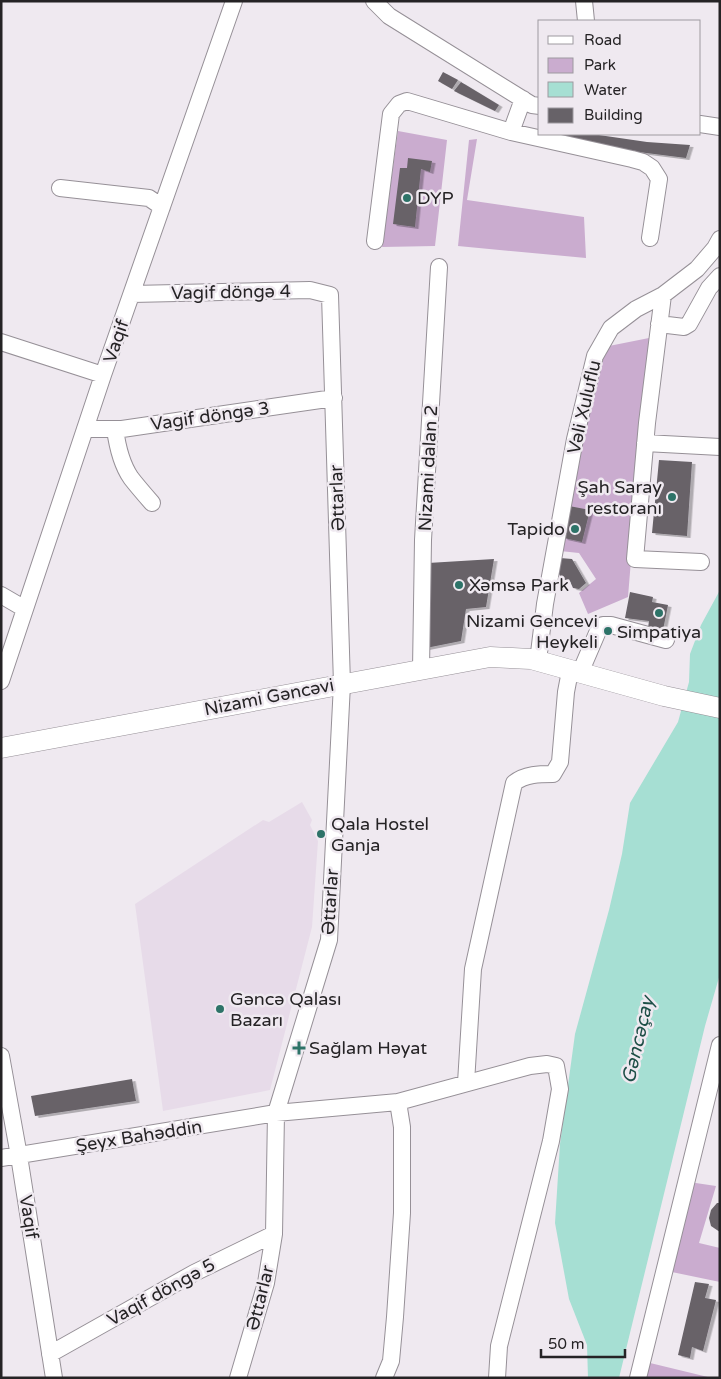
<svg xmlns="http://www.w3.org/2000/svg" width="721" height="1379" font-family="'Varela Round',sans-serif">
<defs>
<filter id="shadow"><feDropShadow dx="3.5" dy="2" stdDeviation="0" flood-color="#0004"/></filter>
</defs>
<rect width="100%" height="100%" fill="#efe9f0"/>
<path fill="#e7dbe9" d="M302,802L312,820L310,825L318,841L312,927L270,1090L163,1111L135,904L263,820L269,822Z"/>
<path fill="#caaccf" d="M398,131L447,140L435,246L382,247Z
M477,139L467,200L584,217L586,258L458,246L469,140Z
M649,338L628,597L588,614L579,593L596,579L579,553L560,551L598,357L609,346Z
M689,1182L716,1186L699,1243L720,1248V1282L667,1271Z
M646,1362L712,1378H642Z"/>
<path fill="#a6dfd3" d="M720,590V974L705,1026L619,1378H588L587,1345L569,1299L555,1223L560,1144L575,1034L609,910L622,854L630,803L678,722L689,682L690,654L701,625Z"/>
<path fill="#676268" filter="url(#shadow)" d="M443,72L458,80L452,89L438,81Z
M461,82L499,105L495,111L454,91Z
M549,134H592L647,142L690,145L686,158L591,146Z
M408,158L432,161L430,172L421,169L415,227L393,224L400,168H407Z
M659,460L692,462L687,536L652,533Z
M569,506L590,510L582,542L564,538Z
M560,558L572,559L586,583L579,589L573,588L569,579L563,581L554,565Z
M494,559L486,607L466,609L461,641L426,648L428,563Z
M630,592L653,597L652,602L668,605L663,630L648,628L649,621L625,618Z
M132,1079L136,1101L35,1116L31,1096Z
M717,1203H720V1232L711,1226L709,1218L711,1210Z
M695,1282L709,1284L705,1298L716,1300L703,1351L692,1347L690,1358L678,1355Z"/>
<g fill="none" stroke-linecap="round" stroke-linejoin="round">
<g stroke="#969097" stroke-width="18">
<path id="minor" d="M374,1L389,16L532,105L540,106
M584,1L586,21
M700,124L720,127
M511,132L632,159L643,162L652,168L659,179L650,238
M60,188L149,198L162,207
M375,241L391,114L399,104L407,101L511,132L523,99
M132,294L310,290L330,295L342,684L329,940L276,1113L274,1234L266,1283L238,1378
M663,295L647,423L635,559L701,562
M659,324L684,327L689,324L709,288L720,276
M1,342L103,375
M85,429H122L334,398
M115,429C117,444 122,465 131,478C138,487 145,495 152,503
M645,443L720,447
M1,595L25,609
M538,661L545,604L575,439L595,356L611,328L636,309L663,295L697,269L715,248L720,239
M421,669L423,540L439,267
M580,673L598,631L603,625H611L666,640
M1,681L103,375L234,1
M1,1056L19,1156L54,1378
M466,1083L473,969L514,783C525,774 540,774 553,774L560,762L566,692L570,671
M1,1158L276,1113L398,1102L530,1066L547,1064L556,1066L560,1089L551,1141L499,1346L497,1378
M50,1354L194,1273L274,1234
M384,1378L391,1361L395,1317L402,1213V1127L398,1102
M638,1378L720,1045"/>
</g>
<g stroke="#969097" stroke-width="21">
<path id="major" d="M1,748L490,657L531,659L664,696L720,708"/>
</g>
<use href="#minor" stroke="#fff" stroke-width="16"/>
<use href="#major" stroke="#fff" stroke-width="20"/>
</g>
<g fill="#2d7368" stroke="#efe9f0" stroke-width="2">
<circle cx="407" cy="198" r="5"/>
<circle cx="672" cy="497" r="5"/>
<circle cx="575" cy="529" r="5"/>
<circle cx="459" cy="585" r="5"/>
<circle cx="659" cy="613" r="5"/>
<circle cx="608" cy="631" r="5"/>
<circle cx="321" cy="834" r="5"/>
<circle cx="220" cy="1009" r="5"/>
<path d="M296.5 1040.5h5v5h5v5h-5v5h-5v-5h-5v-5h5z"/>
</g>
<g text-anchor="middle" stroke-width="5" stroke-linejoin="round" paint-order="stroke">
<g font-size="18" fill="#252325" stroke="#efe9f0" text-anchor="start">
<text x="417" y="204">DYP</text>
<text x="662" y="493" text-anchor="end">Şah Saray<tspan x="662" dy="21">restoranı</tspan></text>
<text x="565" y="535" text-anchor="end">Tapido</text>
<text x="469" y="591">Xəmsə Park</text>
<text x="598" y="627" text-anchor="end">Nizami Gencevi<tspan x="598" dy="21">Heykeli</tspan></text>
<text x="659" y="638" text-anchor="middle">Simpatiya</text>
<text x="331" y="830">Qala Hostel<tspan x="331" dy="21">Ganja</tspan></text>
<text x="230" y="1005">Gəncə Qalası<tspan x="230" dy="21">Bazarı</tspan></text>
<text x="309" y="1054">Sağlam Həyat</text>
</g>
<g font-size="18" fill="#252325" stroke="#efe9f0">
<text transform="translate(231 292) rotate(-1)" y="6">Vagif döngə 4</text>
<text transform="translate(116 341) rotate(-71)" y="6">Vaqif</text>
<text transform="translate(584 407) rotate(-77)" y="6">Vəli Xuluflu</text>
<text transform="translate(210 416) rotate(-8)" y="6">Vagif döngə 3</text>
<text transform="translate(428 468) rotate(-87)" y="6">Nizami dalan 2</text>
<text transform="translate(337 498) rotate(-92)" y="6">Əttarlar</text>
<text transform="translate(269 697) rotate(-11)" y="6">Nizami Gəncəvi</text>
<text transform="translate(330 902) rotate(-86)" y="6">Əttarlar</text>
<text transform="translate(139 1136) rotate(-9)" y="6">Şeyx Bahəddin</text>
<text transform="translate(29 1217) rotate(81)" y="6">Vaqif</text>
<text transform="translate(161 1292) rotate(-29)" y="6">Vaqif döngə 5</text>
<text transform="translate(260 1298) rotate(-76)" y="6">Əttarlar</text>
</g>
<g font-size="19" font-style="italic" fill="#1e4f47" stroke="#efe9f0">
<text transform="translate(637 1040) rotate(-77)" y="7">Gəncəçay</text>
</g>
</g>
<rect width="721" height="1379" fill="none" stroke="#252325" stroke-width="5"/>
<rect x="538" y="20" width="162" height="115" fill="#efe9f0" stroke="#9e9a9f"/>
<rect x="548" y="36" width="25" height="8" fill="#ffffff" stroke="#9e9a9f"/>
<text x="584" y="45" font-size="15" fill="#252325">Road</text>
<rect x="548" y="58" width="25" height="15" fill="#caaccf" stroke="#9e9a9f"/>
<text x="584" y="70" font-size="15" fill="#252325">Park</text>
<rect x="548" y="82" width="25" height="15" fill="#a6dfd3" stroke="#9e9a9f"/>
<text x="584" y="95" font-size="15" fill="#252325">Water</text>
<rect x="548" y="108" width="25" height="15" fill="#676268" stroke="#9e9a9f"/>
<text x="584" y="120" font-size="15" fill="#252325">Building</text>
<path d="M541 1349v8h84v-8" fill="none" stroke="#252325" stroke-width="2.5"/>
<text x="548" y="1349" font-size="15" fill="#252325" stroke="#efe9f0" stroke-width="4" paint-order="stroke">50 m</text>
</svg>
